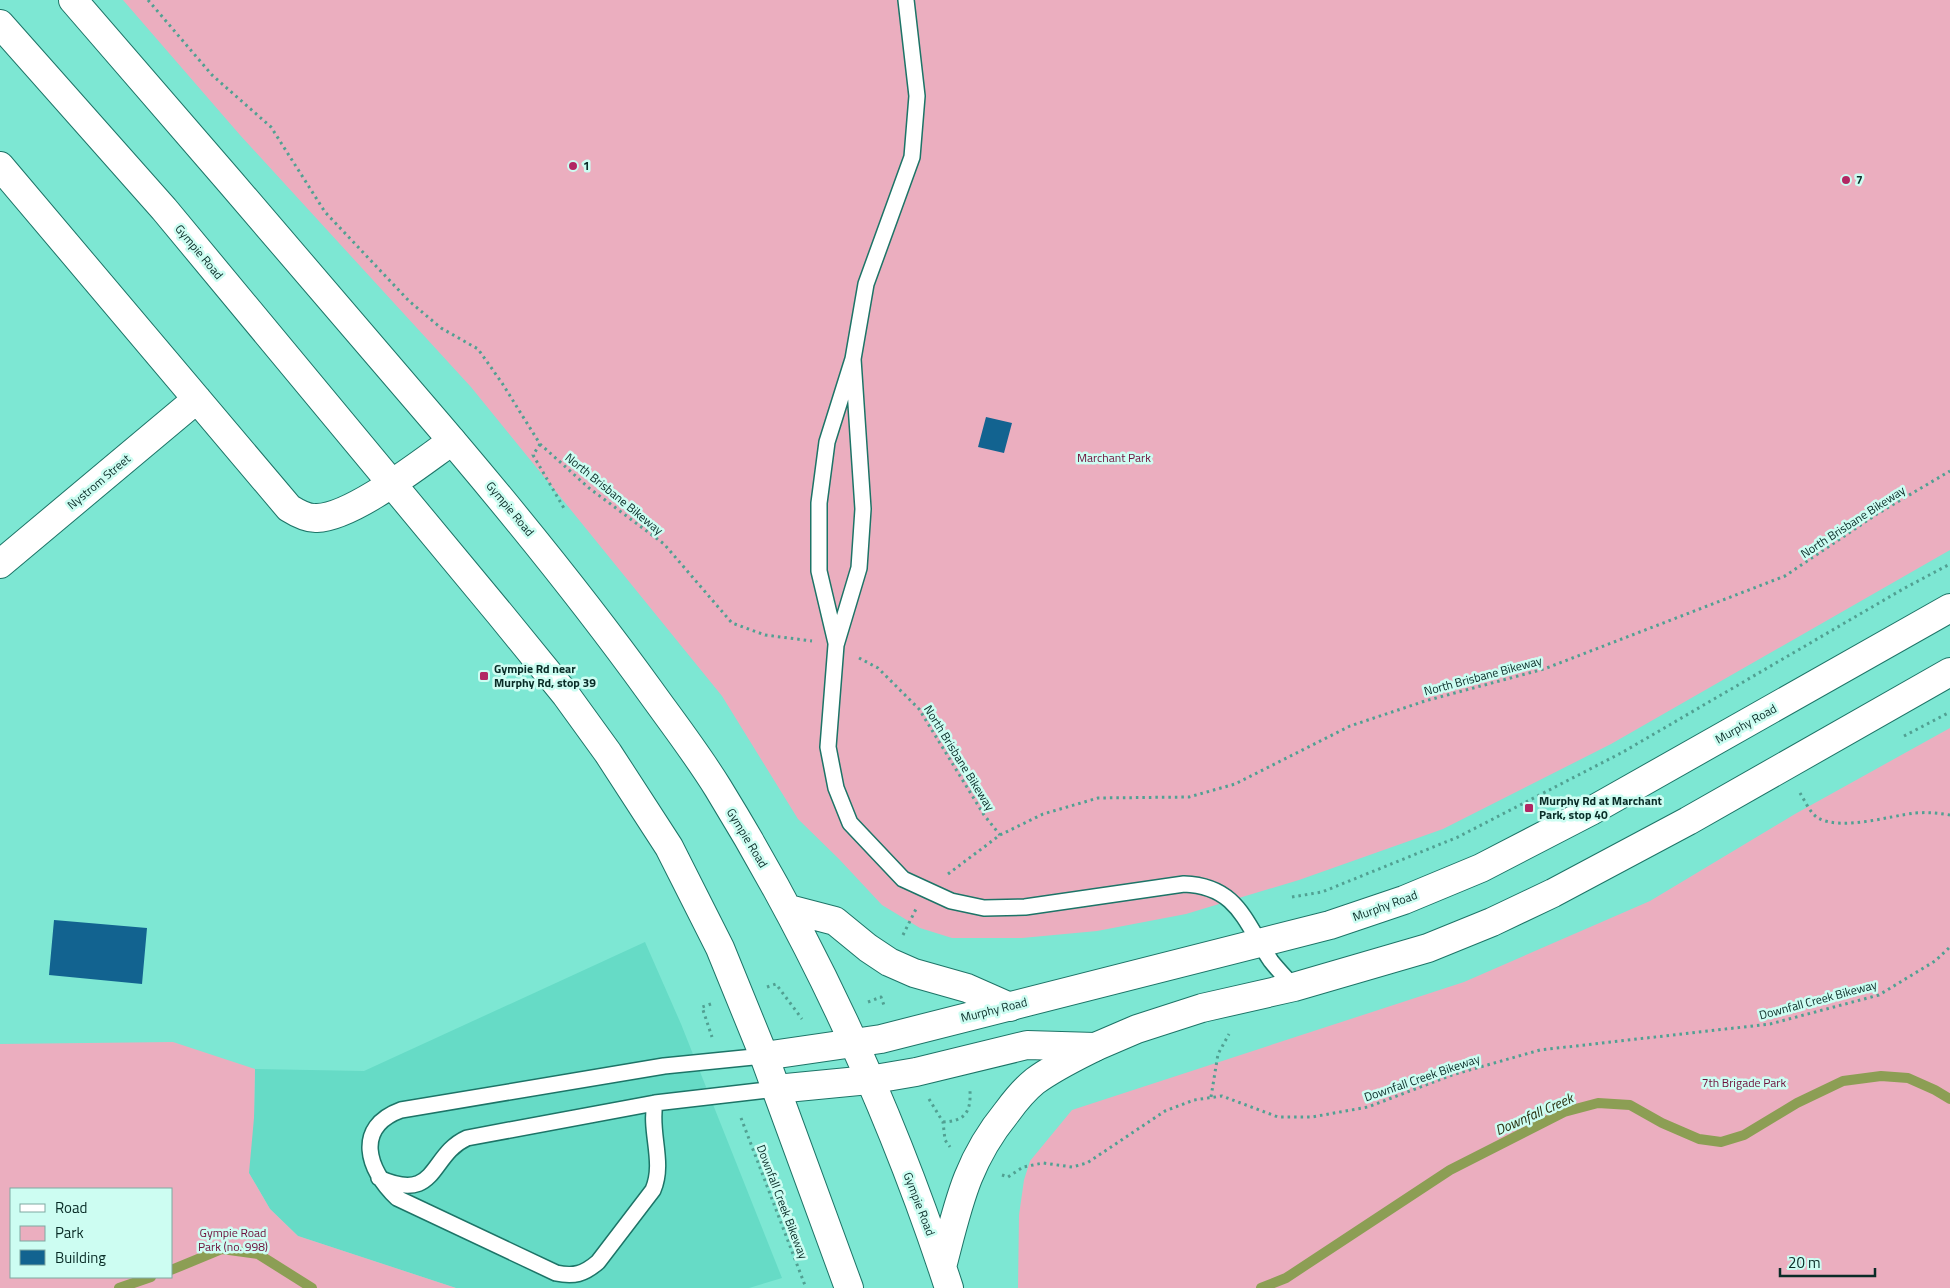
<svg xmlns="http://www.w3.org/2000/svg" width="1950" height="1288" font-family="'Titillium Web',sans-serif">
<rect width="100%" height="100%" fill="#7de7d3"/>
<path fill="#66dbc6" d="M645,942L681,1024L782,1278L749,1288H456L298,1236L270,1209L249,1173L248,1119L254,1118L255,1069L364,1071Z"/>
<path fill="#ebaebf" fill-rule="evenodd" d="M123,0H1950V550L1611,744L1443,829L1299,880L1186,914L1097,931L1022,938H952L920,928L882,905L839,859L798,819L722,696L471,387L240,135Z
M1950,728V1288H1018L1019,1215L1024,1180L1030,1161L1072,1110L1464,982L1650,901L1795,814Z
M173,1042L255,1069L254,1118L249,1173L270,1209L298,1236L456,1288H0V1044ZM11,1189H171V1277H11Z"/>
<g fill="none" stroke-linecap="round" stroke-linejoin="round">
<path stroke="#8c9e54" stroke-width="10" d="M171,1270L222,1249L258,1254L312,1288
M119,1288L151,1277
M1261,1288L1286,1278L1450,1170L1564,1112L1598,1103L1630,1105L1662,1123L1699,1139L1721,1142L1744,1135L1797,1103L1843,1081L1881,1076L1908,1078L1935,1090L1950,1099"/>
</g>
<path fill="#126390" d="M986,417L1012,423L1004,453L978,447Z
M54,920L147,928L142,984L49,975Z"/>
<g fill="none" stroke-linecap="round" stroke-linejoin="round">
<g stroke="#1d7467" stroke-width="18">
<path id="service" d="M853,359L863,509L859,568L836,645L828,747L836,788L850,823L903,879L951,901L984,908L1025,907L1184,884C1238,886 1245,923 1271,961C1278,970 1287,979 1294,987
M836,643L819,571V503L827,442L853,359L866,284L912,157L917,96L906,0
M655,1103C649,1132 665,1162 653,1190L598,1262C584,1274 574,1277 556,1273L397,1198C367,1170 354,1127 401,1110L664,1066L764,1056
M379,1178C438,1204 429,1155 467,1138L655,1103L776,1089"/>
</g>
<g stroke="#1d7467" stroke-width="30">
<path id="minor" d="M0,166L289,508C297,513 308,519 317,518C353,517 422,462 452,441
M0,564L197,399"/>
</g>
<g stroke="#1d7467" stroke-width="30">
<path id="primary" d="M764,1056L881,1039L1330,925L1404,900L1481,868L1591,811L1950,608
M776,1089L869,1080L916,1072L1027,1045L1095,1047L1137,1029L1202,1008L1294,987L1428,948L1492,922L1553,893L1688,821L1950,672"/>
</g>
<g stroke="#1d7467" stroke-width="30">
<path id="trunk" d="M73,0C189,133 303,267 418,401C499,495 577,590 650,691C673,723 697,754 718,788C814,944 892,1113 949,1288
M0,24L164,209L500,614L566,695L608,753L669,847L720,948L764,1056L849,1288
M789,909L835,921L868,948L889,962L914,973L967,988L1010,1007
M942,1267C958,1206 966,1162 1007,1112C1015,1101 1024,1090 1035,1081C1054,1067 1075,1057 1095,1047"/>
</g>
<path stroke="#51a092" stroke-width="3" stroke-dasharray="2.5 4" stroke-linecap="butt" d="M148,0L212,75L271,127L325,212L409,301L441,328L478,349L502,383L540,444L589,488L664,544L732,623L765,635L812,641
M540,444L533,455L565,510
M859,658L878,668L919,709L984,815L1000,835
M1904,736L1950,712
M1800,793C1805,801 1810,813 1818,818C1842,831 1889,816 1915,813C1927,812 1938,813 1950,815
M948,874L1000,835L1043,814L1098,798L1189,797L1235,784L1350,726L1425,701L1544,669L1785,576L1877,514L1950,471
M1292,897L1322,892L1458,837L1623,752L1903,589L1950,564
M903,935L916,909
M767,987L776,984L802,1019
M868,1002L881,997L885,1008
M711,1004L702,1007L712,1037
M1211,1097L1218,1054L1229,1034
M929,1099L943,1122L945,1140L950,1147
M741,1118L806,1288
M943,1122C965,1121 971,1112 970,1091
M1002,1175L1008,1177L1023,1167L1043,1163L1072,1167L1087,1163L1165,1111L1194,1100L1222,1096L1278,1117H1312L1368,1107L1452,1075L1540,1050L1770,1024L1879,995L1935,961L1950,947"/>
<use href="#service" stroke="#fff" stroke-width="15"/>
<use href="#minor" stroke="#fff" stroke-width="28"/>
<use href="#primary" stroke="#fff" stroke-width="28"/>
<use href="#trunk" stroke="#fff" stroke-width="28"/>
</g>
<g fill="#b22763" stroke="#cdfdf2" stroke-width="2">
<circle cx="573" cy="166" r="5"/>
<circle cx="1846" cy="180" r="5"/>
<rect x="479" y="671" width="10" height="10" rx="2.5"/>
<rect x="1524" y="803" width="10" height="10" rx="2.5"/>
</g>
<g text-anchor="middle" stroke-width="5" stroke-linejoin="round" paint-order="stroke">
<g font-size="12" font-weight="bold" fill="#092c27" stroke="#cdfdf2" text-anchor="start">
<text x="583" y="170">1</text>
<text x="1856" y="184">7</text>
<text x="494" y="673">Gympie Rd near<tspan x="494" dy="14">Murphy Rd, stop 39</tspan></text>
<text x="1539" y="805">Murphy Rd at Marchant<tspan x="1539" dy="14">Park, stop 40</tspan></text>
</g>
<g font-size="12" fill="#092c27" stroke="#cdfdf2">
<text transform="translate(199 252) rotate(50)" y="4">Gympie Road</text>
<text transform="translate(99 482) rotate(-40)" y="4">Nystrom Street</text>
<text transform="translate(614 494) rotate(39)" y="4">North Brisbane Bikeway</text>
<text transform="translate(510 509) rotate(50)" y="4">Gympie Road</text>
<text transform="translate(1853 522) rotate(-33)" y="4">North Brisbane Bikeway</text>
<text transform="translate(1483 676) rotate(-15)" y="4">North Brisbane Bikeway</text>
<text transform="translate(1746 724) rotate(-29)" y="4">Murphy Road</text>
<text transform="translate(959 758) rotate(58)" y="4">North Brisbane Bikeway</text>
<text transform="translate(747 838) rotate(59)" y="4">Gympie Road</text>
<text transform="translate(1385 906) rotate(-20)" y="4">Murphy Road</text>
<text transform="translate(1818 1000) rotate(-15)" y="4">Downfall Creek Bikeway</text>
<text transform="translate(994 1010) rotate(-14)" y="4">Murphy Road</text>
<text transform="translate(1422 1078) rotate(-19)" y="4">Downfall Creek Bikeway</text>
<text transform="translate(782 1202) rotate(69)" y="4">Downfall Creek Bikeway</text>
<text transform="translate(919 1204) rotate(69)" y="4">Gympie Road</text>
</g>
<g font-size="12" fill="#6e0f3a" stroke="#cdfdf2">
<text x="1114" y="462">Marchant Park</text>
<text x="1744" y="1087">7th Brigade Park</text>
<text x="233" y="1237">Gympie Road<tspan x="233" dy="14">Park (no. 998)</tspan></text>
</g>
<g font-size="14" font-style="italic" fill="#29300f" stroke="#cdfdf2">
<text transform="translate(1534 1114) rotate(-24)" y="5">Downfall Creek</text>
</g>
</g>
<rect x="10" y="1188" width="162" height="90" fill="#cdfdf2" stroke="#7fa9a1"/>
<rect x="20" y="1204" width="25" height="8" fill="#ffffff" stroke="#7fa9a1"/>
<text x="55" y="1213" font-size="15" fill="#092c27">Road</text>
<rect x="20" y="1226" width="25" height="15" fill="#ebaebf" stroke="#7fa9a1"/>
<text x="55" y="1238" font-size="15" fill="#092c27">Park</text>
<rect x="20" y="1250" width="25" height="15" fill="#126390" stroke="#7fa9a1"/>
<text x="55" y="1263" font-size="15" fill="#092c27">Building</text>
<path d="M1780 1268v8h95v-8" fill="none" stroke="#092c27" stroke-width="2.5"/>
<text x="1788" y="1268" font-size="15" fill="#092c27" stroke="#cdfdf2" stroke-width="4" paint-order="stroke">20 m</text>
</svg>
